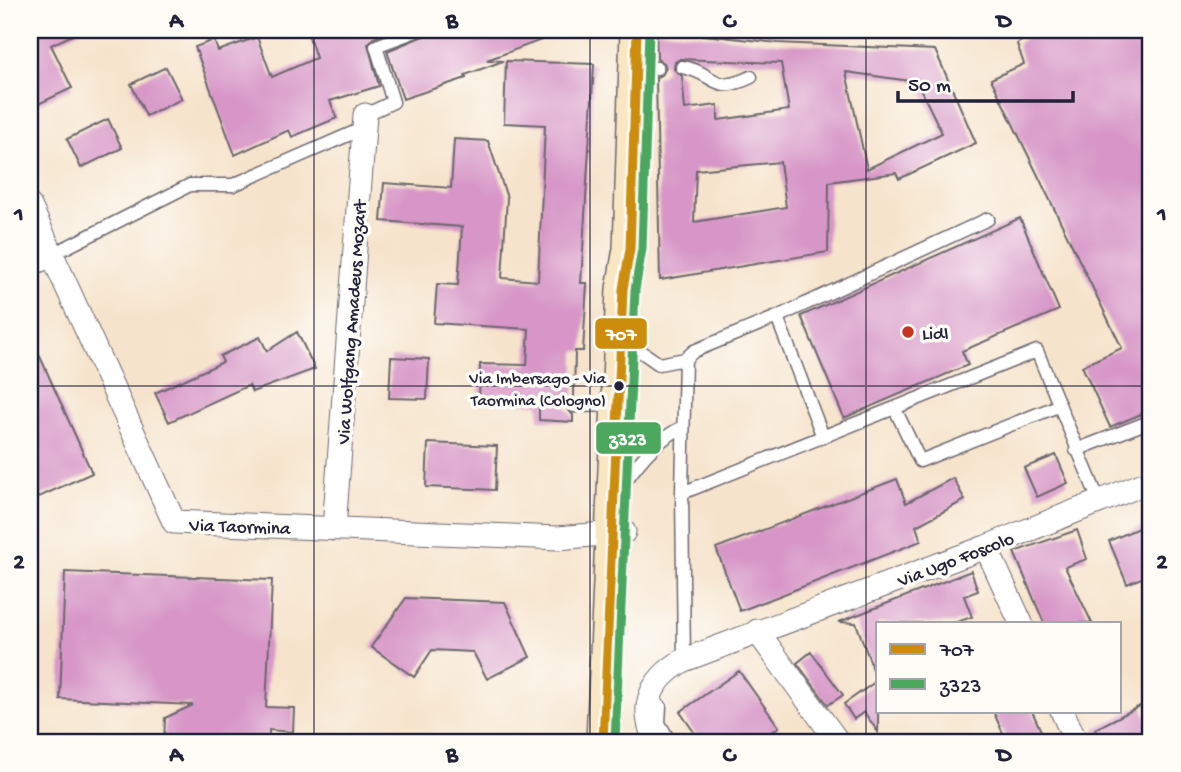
<svg xmlns="http://www.w3.org/2000/svg" width="1181" height="772" font-family="'Gochi Hand',sans-serif">
<rect width="100%" height="100%" fill="#fdfcf7"/>
<filter id="ink" filterUnits="userSpaceOnUse"><feTurbulence type="fractalNoise" baseFrequency=".0143" numOctaves="2"/><feDisplacementMap in="SourceGraphic" scale="14" xChannelSelector="R" yChannelSelector="G"/><feConvolveMatrix kernelMatrix="1 2 1 2 8 2 1 2 1" color-interpolation-filters="sRGB"/></filter>
<filter id="wash" filterUnits="userSpaceOnUse"><feTurbulence type="fractalNoise" baseFrequency=".00686" numOctaves="4" result="noise"/><feDisplacementMap in="SourceGraphic" scale="28" xChannelSelector="R" yChannelSelector="G"/><feGaussianBlur stdDeviation="1.57" result="paint"/><feColorMatrix in="noise" values="0 0 0 0 0 0 0 0 0 0 0 0 0 0 0 0 0 1.4 0 .05"/><feComposite in="paint" operator="in"/></filter>
<g filter="url(#wash)">
<rect width="100%" height="100%" fill="#f6e3cb"/>
<g id="blocks">
<path fill="#d796c7" fill-rule="evenodd" d="M30,30H83L51,45L72,88L30,108Z
M307,30H395L373,38L368,44L379,86L330,101L337,118L292,137L289,130L235,155L195,47L214,40L218,51L257,37L272,77L316,58Z
M438,30H562L563,32L487,60L503,61L465,75L466,78L403,99L387,51Z
M656,30L778,43L935,50L976,143L899,179L896,173L829,182L828,252L660,280L656,77L662,75L666,68L664,63L657,59ZM680,59L781,63L789,110L718,120V105L685,109L682,76L674,69L675,62ZM846,72L917,82L942,133L867,169ZM780,162L786,207L694,222L696,170Z
M1036,30H1151V410L1110,427L1082,366L1122,348L991,79L1024,64L1017,44Z
M506,61L594,64L581,283H587L583,351H575L574,397L565,406L573,415V422L539,420V404L479,402L480,364L527,365L529,329L434,323L437,284L458,285L462,227L381,221L384,183L451,188L454,139L488,141L507,198L502,278L538,281L545,125L504,123Z
M166,67L182,99L146,116L131,84Z
M108,119L122,148L81,168L67,139Z
M1020,218L1059,310L962,351L968,365L844,418L801,316Z
M297,332L315,369L252,392L249,385L169,422L155,393L223,362L220,356L260,337L267,351Z
M30,334L92,473L30,501Z
M391,357L429,359L427,399L389,398Z
M428,443L497,446L495,490L426,487Z
M1056,455L1068,483L1037,497L1024,468Z
M953,478L965,500L916,526L921,541L740,611L716,548L897,479L906,503Z
M1145,525L1151,541V574L1127,584L1109,541Z
M1077,530L1087,559L1065,567L1092,623H1044L1014,552Z
M971,571L978,591L964,596L972,617L954,623H878L876,678L856,623L839,622Z
M65,572L272,580L266,707L294,708L293,732L269,730V742H164L165,718L193,705L60,699Z
M406,598L505,602L530,657L487,679L473,652L432,650L414,677L371,647Z
M811,652L843,695L828,705L797,663Z
M739,671L779,727L757,742H701L680,712Z
M878,680V732L864,712L854,719L844,704Z
M1142,705L1151,731L1128,742H1101L1095,729Z
M993,711H1032L1046,742H1007Z"/>
</g>
</g>
<g filter="url(#ink)">
<use href="#blocks" fill-opacity="0" stroke="#6c666d" stroke-width="2"/>
<g fill="none" stroke-linecap="round" stroke-linejoin="round">
<g stroke="#6c666d" stroke-width="15">
<path id="service" d="M682,67C716,72 712,96 751,77
M636,69L657,68
M365,115L393,102L376,46L419,30
M53,254L190,185H233L364,128
M777,317L823,437
M632,345L659,364L685,359L694,351L777,317L988,219
M574,406L615,405
M895,409L920,461L1058,406
M1076,450L1151,421
M626,480C642,458 658,439 683,427
M682,493L1037,351L1099,501
M684,660L682,493L685,359
M660,706L659,723L670,742"/>
</g>
<g stroke="#6c666d" stroke-width="25">
<path id="minor" d="M30,206L174,522L558,538L624,532
M30,265L53,254
M334,529L365,115
M986,547L1021,623
M757,631L838,742
M1062,711L1076,742
M656,742C638,706 651,679 684,660L986,547L1151,481"/>
</g>
<g stroke="#6c666d" stroke-width="36">
<path id="secondary" d="M603,742L623,289L630,249L637,30"/>
</g>
<use href="#service" stroke="#fff" stroke-width="12"/>
<use href="#minor" stroke="#fff" stroke-width="23"/>
<use href="#secondary" stroke="#f9e7c3" stroke-width="33"/>
<g stroke="#fdfcf7" stroke-width="14">
<path id="bus-1" d="M603,742L623,289L630,249L637,30"/>
</g>
<g stroke="#fdfcf7" stroke-width="14">
<path id="bus-2" d="M615,742L635,290L642,249L649,30"/>
</g>
<use href="#bus-1" stroke="#cc8c0c" stroke-width="9"/>
<use href="#bus-2" stroke="#4ca75f" stroke-width="9"/>
</g>
</g>
<path fill="none" stroke="#22223b" stroke-width="2" stroke-opacity="0.55" d="M314,30V742M590,30V742M866,30V742M30,386H1151"/>
<circle fill="#c8321e" stroke="#fdfcf7" stroke-width="2.5" cx="908" cy="332" r="7"/>
<circle fill="#22223b" stroke="#fdfcf7" stroke-width="2.5" cx="619" cy="386" r="6"/>
<g text-anchor="middle" stroke-width="7" stroke-linejoin="round" paint-order="stroke">
<g font-size="17" fill="#22223b" stroke="#fdfcf7" text-anchor="end">
<text x="606" y="383">Via Imbersago - Via<tspan x="606" dy="22">Taormina (Cologno)</tspan></text>
</g>
<g font-size="19" fill="#22223b" stroke="#fdfcf7">
<text transform="translate(350 322) rotate(-86)" y="7">Via Wolfgang Amadeus Mozart</text>
<text transform="translate(240 525) rotate(2)" y="7">Via Taormina</text>
<text transform="translate(955 558) rotate(-21)" y="7">Via Ugo Foscolo</text>
</g>
<g font-size="19" fill="#22223b" stroke="#fdfcf7" text-anchor="start">
<text x="922" y="339">Lidl</text>
</g>
</g>
<g stroke="#fdfcf7" stroke-width="2.5">
<rect x="594" y="317" width="54" height="33" rx="7" fill="#cc8c0c"/>
<rect x="595" y="421" width="67" height="34" rx="7" fill="#4ca75f"/>
</g>
<g font-size="19" text-anchor="middle" font-weight="bold" fill="#fff">
<text x="621" y="340">707</text>
<text x="628" y="445">z323</text>
</g>
<rect width="1181" height="772" fill="none" stroke="#fdfcf7" stroke-width="77"/>
<rect x="876" y="622" width="245" height="91" fill="#fdfcf7" stroke="#a5a5ac" stroke-width="2"/>
<rect x="890" y="644" width="35" height="10" fill="#cc8c0c" stroke="#a5a5ac" stroke-width="2"/>
<text x="940" y="656" font-size="21" fill="#22223b">707</text>
<rect x="890" y="679" width="35" height="10" fill="#4ca75f" stroke="#a5a5ac" stroke-width="2"/>
<text x="940" y="692" font-size="21" fill="#22223b">z323</text>
<path d="M898 91v10h175v-10" fill="none" stroke="#22223b" stroke-width="3.5"/>
<text x="908" y="91" font-size="21" fill="#22223b" stroke="#fdfcf7" stroke-width="5" paint-order="stroke">50 m</text>
<rect x="38" y="38" width="1104" height="696" fill="none" stroke="#22223b" stroke-width="2.5"/>
<g font-size="23" text-anchor="middle" font-weight="bold" fill="#22223b">
<text x="176" y="27">A</text>
<text x="452" y="27">B</text>
<text x="729" y="27">C</text>
<text x="1004" y="27">D</text>
<text x="19" y="220">1</text>
<text x="1162" y="220">1</text>
<text x="19" y="568">2</text>
<text x="1162" y="568">2</text>
<text x="176" y="761">A</text>
<text x="452" y="761">B</text>
<text x="729" y="761">C</text>
<text x="1004" y="761">D</text>
</g>
</svg>
